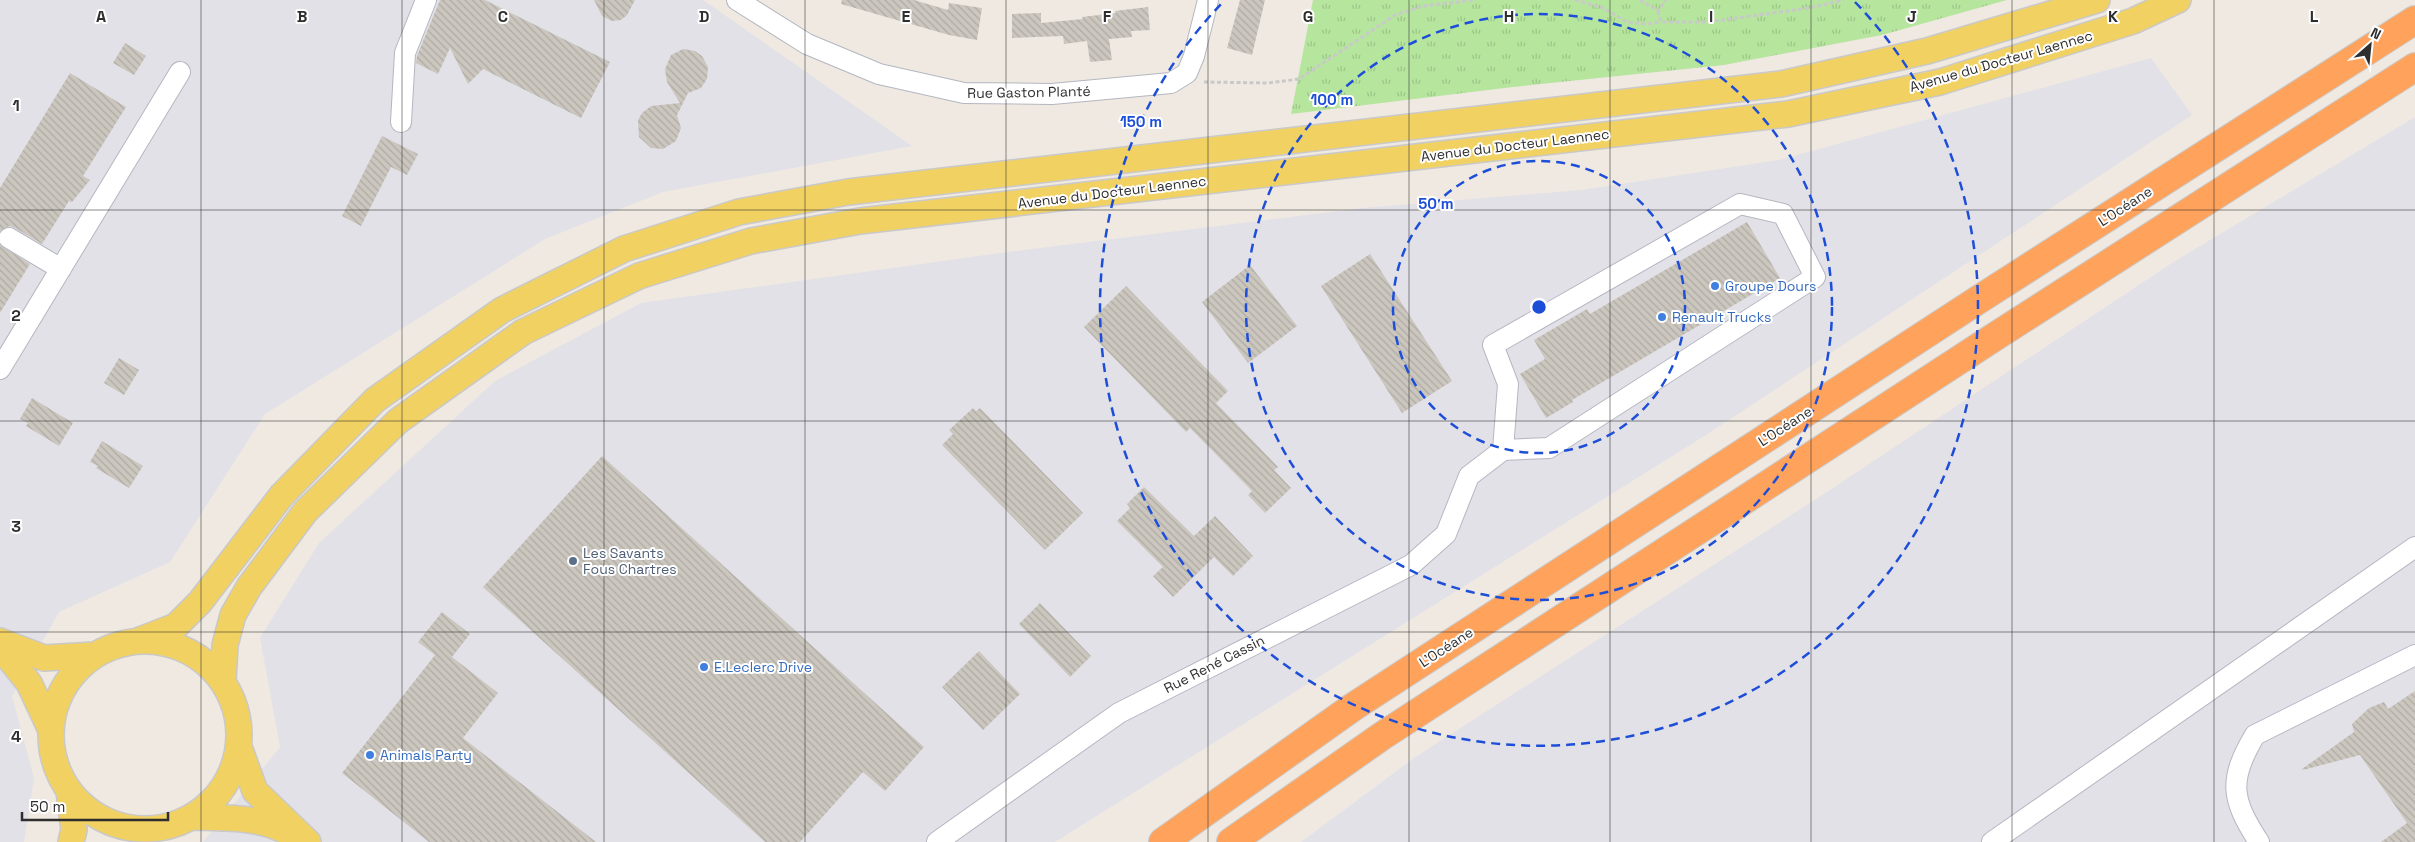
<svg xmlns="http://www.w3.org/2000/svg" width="2415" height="842" font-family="'Space Grotesk',sans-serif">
<defs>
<pattern id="grass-tufts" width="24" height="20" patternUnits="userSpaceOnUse" patternTransform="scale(1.25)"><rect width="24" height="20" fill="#b6e59e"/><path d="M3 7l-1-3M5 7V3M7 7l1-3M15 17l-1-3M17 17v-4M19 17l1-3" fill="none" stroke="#9dc588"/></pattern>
<pattern id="building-back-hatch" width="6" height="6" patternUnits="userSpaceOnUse" patternTransform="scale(1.25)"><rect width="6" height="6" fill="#cbc7bf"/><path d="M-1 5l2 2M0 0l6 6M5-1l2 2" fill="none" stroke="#afaba4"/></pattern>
</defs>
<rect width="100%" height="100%" fill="#efe9e1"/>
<path fill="#e3e1e8" d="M0,0H703L912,146L663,192L545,239L265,414L170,562L59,612L12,696L34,778L24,842H0Z
M2151,58L2192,115L1706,435L1055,842H203L280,747L260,638L319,543L495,381L641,303L1000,253L1363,208L1581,190L1779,160Z
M2415,117V842H1301L1414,758L1827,492L2175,261Z"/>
<path fill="url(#grass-tufts)" d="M1313,0H2007L1882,35L1724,65L1513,87L1291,114Z"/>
<path fill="url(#building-back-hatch)" d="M440,0H485L610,62L581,118L483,69L468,84L450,48L438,74L416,63L417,56Z
M594,0H635L627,15L621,20L612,21L602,16Z
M842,0H914L948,10L949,3L982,8L977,40L949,35L841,4Z
M1240,0H1265L1252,55L1227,48Z
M1148,7L1150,30L1131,31L1132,37L1109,39L1112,60L1090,62L1087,41L1064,44L1063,36L1012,38V14L1041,13V23L1083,19L1082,17L1116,13L1115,11Z
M125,43L146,56L134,75L113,63Z
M683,49L695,51L702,56L708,67L707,79L701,88L688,93L677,115L681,128L676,141L663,149L651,148L639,137L638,120L642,113L651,106L680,103L667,82L665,69L671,55Z
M70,73L126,107L83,176L90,180L72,202L69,201L42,244L15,228L9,226L0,231V188Z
M382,136L418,154L407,175L391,167L361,226L342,216Z
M1747,222L1780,278L1572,400L1573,402L1546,418L1520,374L1545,359L1534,340L1587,309L1590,314Z
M0,245L30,264L0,313Z
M1370,254L1452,381L1402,413L1321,286Z
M1250,265L1297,326L1248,363L1202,302Z
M1126,286L1228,391L1216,403L1278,467L1274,470L1291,488L1265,513L1248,495L1252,491L1190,428L1186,432L1084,327Z
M119,358L139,370L124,395L104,383Z
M32,398L73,423L59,446L26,426L28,423L20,419Z
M973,408L976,411L980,408L1083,513L1045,550L942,445L953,434L949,430Z
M102,441L143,466L129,488L96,468L98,466L90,462Z
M602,456L924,747L885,791L863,772L800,842H765L483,587Z
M1144,487L1194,536L1215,516L1253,556L1233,576L1214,557L1173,597L1153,576L1163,567L1117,521L1130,508L1127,504Z
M1040,603L1091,656L1070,677L1019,624Z
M442,612L470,634L452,657L498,693L463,738L596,842H429L342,773L435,655L418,642Z
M979,651L1020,694L983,730L942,687Z
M2415,691V842H2381L2407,823L2360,755L2303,770L2302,769L2354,732L2352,724L2369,708L2384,702L2388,709Z"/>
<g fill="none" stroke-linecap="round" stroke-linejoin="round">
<g stroke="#b4b7c1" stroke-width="22">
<path id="minor" d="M737,0L807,44L879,74L964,93L1052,94L1171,83L1187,73L1194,56L1208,0
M401,122L405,53L426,0
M9,238L61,269
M0,369L180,72
M937,842L1119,713L1411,565L1446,534L1469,476L1503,450L1549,448L1815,277L1783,214L1740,204L1493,345L1508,384L1503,450
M1992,842L2415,547
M2259,842C2231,799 2228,780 2255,735L2415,655"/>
</g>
<g stroke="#c9c9c9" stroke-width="28">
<path id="major" d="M140,640L176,626L200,602L282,495L375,400L502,310L624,249L739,212L848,192L1781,84L1927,51L2097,0
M51 735a94 94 0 1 1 188 0a94 94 0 1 1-188 0Z
M0,641L44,658L94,655
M0,647L29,683L50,728
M223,681L225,645L233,615L249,587L305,512L398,421L523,332L639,276L751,241L860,221L1788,114L1940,82L2133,21L2178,0
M239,747L255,791L308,842
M69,791L74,830L71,842
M191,817C226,818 263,816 293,835"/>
</g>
<g stroke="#c9c9c9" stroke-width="30">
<path id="highway" d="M1163,842L1353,707L1978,300L2415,20
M1231,842L1382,736L1999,334L2415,67"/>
</g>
<path stroke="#c9c9c9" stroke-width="3" stroke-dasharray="4 2.5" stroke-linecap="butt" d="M1575,0L1603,8L1627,22L1646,24L1661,22
M1640,0L1658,11L1666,0
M1658,11L1661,22H1708L1809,8L1844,0
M1204,82L1268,83L1299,79L1395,15L1423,6L1475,0"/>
<use href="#minor" stroke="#fff" stroke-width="20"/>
<use href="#major" stroke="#f2d163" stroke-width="25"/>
<use href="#highway" stroke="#ffa35c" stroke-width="28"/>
</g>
<path fill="none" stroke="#2e2e2e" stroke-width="1" stroke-opacity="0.55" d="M201,0V842M402,0V842M604,0V842M805,0V842M1006,0V842M1208,0V842M1409,0V842M1610,0V842M1811,0V842M2012,0V842M2214,0V842M0,210H2415M0,421H2415M0,632H2415"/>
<g fill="none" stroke="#1d4ed8" stroke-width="2.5" stroke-dasharray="9 6">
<circle cx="1539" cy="307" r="146"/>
<circle cx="1539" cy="307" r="293"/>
<path d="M1855 2A439 439 0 1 1 1223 2"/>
</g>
<g fill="#3f7fe0" stroke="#fff" stroke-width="2">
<circle cx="1715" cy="286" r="5"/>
<circle cx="1662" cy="317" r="5"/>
<circle cx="704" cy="667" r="5"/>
<circle cx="370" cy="755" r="5"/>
</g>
<circle fill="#5c6f8a" stroke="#fff" stroke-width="2" cx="573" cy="561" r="5"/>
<g text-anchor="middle" stroke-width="4" stroke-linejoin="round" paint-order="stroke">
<g font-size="14" fill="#2e2e2e" stroke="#fff">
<text transform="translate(2001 61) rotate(-16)" y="5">Avenue du Docteur Laennec</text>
<text transform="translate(1029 92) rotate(-1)" y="5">Rue Gaston Planté</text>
<text transform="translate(1515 145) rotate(-7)" y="5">Avenue du Docteur Laennec</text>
<text transform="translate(1112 192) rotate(-7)" y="5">Avenue du Docteur Laennec</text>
<text transform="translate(2125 206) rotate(-33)" y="5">L’Océane</text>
<text transform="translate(1785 426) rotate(-33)" y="5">L’Océane</text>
<text transform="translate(1446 647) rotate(-33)" y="5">L’Océane</text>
<text transform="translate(1214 664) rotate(-27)" y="5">Rue René Cassin</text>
</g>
<g font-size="14" fill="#366cbe" stroke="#fff" text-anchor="start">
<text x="1725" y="291">Groupe Dours</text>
<text x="1672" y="322">Renault Trucks</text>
<text x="714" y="672">E.Leclerc Drive</text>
<text x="380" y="760">Animals Party</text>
</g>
<g font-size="14" fill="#4e5e75" stroke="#fff" text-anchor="start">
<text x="583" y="558">Les Savants<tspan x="583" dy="16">Fous Chartres</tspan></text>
</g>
</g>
<g font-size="16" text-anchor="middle" font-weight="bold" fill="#2e2e2e" stroke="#fff" stroke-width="4" stroke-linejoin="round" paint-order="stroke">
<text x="101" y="22">A</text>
<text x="302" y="22">B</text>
<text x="503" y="22">C</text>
<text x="704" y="22">D</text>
<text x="906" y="22">E</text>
<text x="1107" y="22">F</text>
<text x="1308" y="22">G</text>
<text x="1509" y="22">H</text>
<text x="1711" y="22">I</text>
<text x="1912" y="22">J</text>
<text x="2113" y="22">K</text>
<text x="2314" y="22">L</text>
<text x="16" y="111">1</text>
<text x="16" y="321">2</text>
<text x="16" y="532">3</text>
<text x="16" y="742">4</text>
</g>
<circle cx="1539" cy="307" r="8" fill="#1d4ed8" stroke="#fff" stroke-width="2.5"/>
<g font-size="15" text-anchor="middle" font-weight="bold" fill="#1d4ed8" stroke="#fff" stroke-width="4" stroke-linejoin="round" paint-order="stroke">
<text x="1332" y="105">100 m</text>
<text x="1141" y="127">150 m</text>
<text x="1436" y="209">50 m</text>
</g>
<g transform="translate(2370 45) rotate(27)" stroke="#ffffff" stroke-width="4" paint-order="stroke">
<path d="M0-4L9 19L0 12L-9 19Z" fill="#2e2e2e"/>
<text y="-8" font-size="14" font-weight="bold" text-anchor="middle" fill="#2e2e2e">N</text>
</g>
<path d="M22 812v8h146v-8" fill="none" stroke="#2e2e2e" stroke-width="2.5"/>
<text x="30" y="812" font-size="15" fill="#2e2e2e" stroke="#ffffff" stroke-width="4" paint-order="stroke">50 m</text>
</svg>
